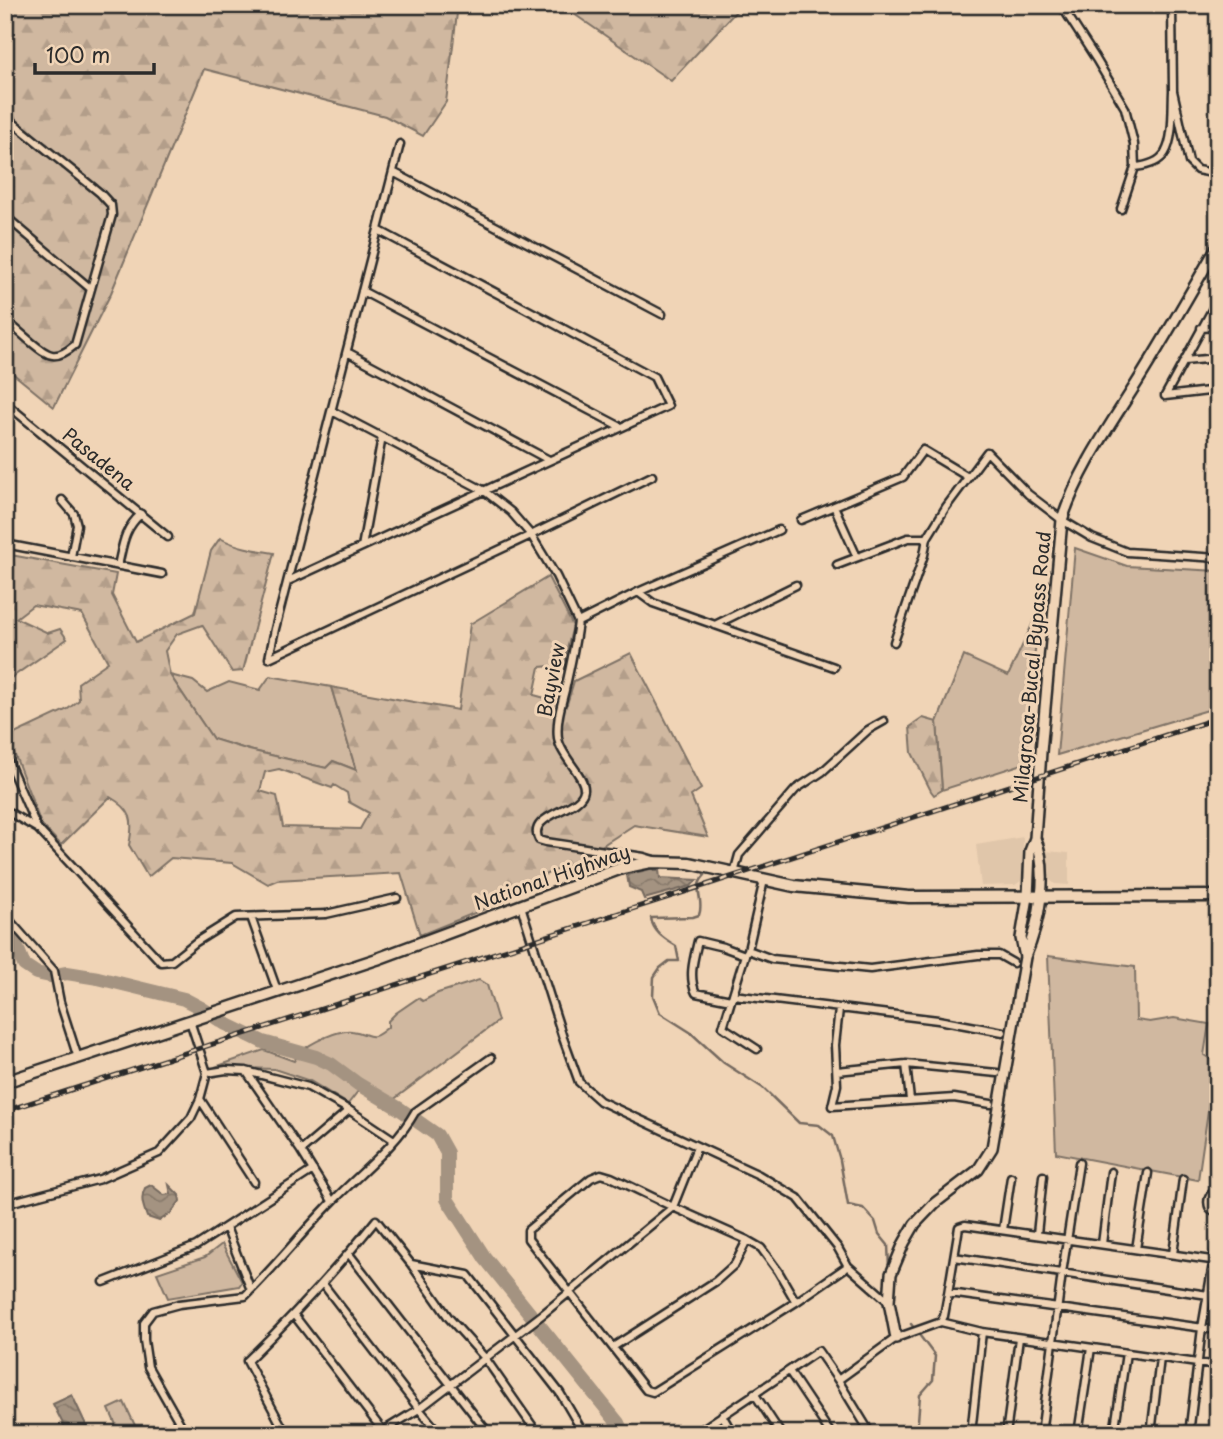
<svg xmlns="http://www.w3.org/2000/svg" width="1223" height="1439" font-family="'Playpen Sans',sans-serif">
<defs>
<pattern id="forest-firs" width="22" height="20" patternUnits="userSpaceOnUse" patternTransform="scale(1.75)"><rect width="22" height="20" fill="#d0b8a0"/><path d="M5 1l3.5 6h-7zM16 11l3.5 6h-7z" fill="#b39e8a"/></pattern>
<pattern id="water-waves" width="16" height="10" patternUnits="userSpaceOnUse" patternTransform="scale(1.75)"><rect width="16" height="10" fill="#a49381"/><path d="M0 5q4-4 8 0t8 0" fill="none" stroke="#86786a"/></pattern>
</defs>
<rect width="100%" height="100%" fill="#f0d4b6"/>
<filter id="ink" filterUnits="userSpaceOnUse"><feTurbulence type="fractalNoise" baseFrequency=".0143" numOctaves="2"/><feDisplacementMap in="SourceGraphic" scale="14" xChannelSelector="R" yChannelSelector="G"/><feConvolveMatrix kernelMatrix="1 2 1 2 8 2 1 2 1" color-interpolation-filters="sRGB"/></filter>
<g filter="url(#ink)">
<path fill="#e0c6aa" d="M1218,715V721L701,890L699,884Z
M1023,837V876L1021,881L1015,885L981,886L976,845Z
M1046,851L1069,853V885L1055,884L1050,880L1046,874Z
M643,902L644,907L534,944L258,1032L250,1029Z
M234,1034L240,1037L5,1114V1108Z"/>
<path fill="#d0b8a0" stroke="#7e7266" stroke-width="2" d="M1075,548L1127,566L1218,571V707L1057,755Z
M1038,612L1026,763L942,790L937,722L964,656L1008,676Z
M170,675L193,681L207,692L229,682L260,690L270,676L331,687L356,770L333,761L326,768L249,750L213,739Z
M1048,956L1135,967L1136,1020L1150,1022L1174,1018L1209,1024L1204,1055L1215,1062L1198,1180L1056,1153Z
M479,980L487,985L498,1021L389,1103L362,1086L348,1104L310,1081L274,1069L215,1067L264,1050L294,1061C296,1058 298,1054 300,1052C311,1043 338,1029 352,1031C371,1033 369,1044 388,1027V1021L396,1013L418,998L423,1001L438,993Z
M222,1244L242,1282L239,1286L168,1298L157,1273L205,1257Z
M124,1402L139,1434H120L109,1409Z"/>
<path fill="url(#forest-firs)" stroke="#7e7266" stroke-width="2" fill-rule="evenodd" d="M5,5H458L446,102L423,136L385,116L204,69L111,293L54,407L5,367Z
M561,5H742L671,81Z
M220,538C236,547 255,550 274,553L243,671L232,672L202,625L177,634L165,651L170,675L213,739L249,750L326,768L333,761L356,770L331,687L458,710L470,624L548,577L573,626L563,665L540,667L534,695L567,704L574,681L631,653L701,789L691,796L708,837L634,825L575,863L490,896L492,906L420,935L401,873L277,880L268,884L232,863L171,858L148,877L129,845C134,821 133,810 110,797L61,845L41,824L8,737L68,709L79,700L78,683L108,662L82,614L33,605L16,618L48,633L60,629L67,639L5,682V554L116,574L112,595L136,642L195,613L211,551ZM279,769L332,788L334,785L347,793L349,802L369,813L360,829L283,827L277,796L260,791L265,772Z
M923,718L937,722L942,790L934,795L931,791L912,753L910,727Z"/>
<path fill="url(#water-waves)" stroke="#74695f" stroke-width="2" d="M654,868L655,871L659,870L660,878L697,880L691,886L644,899L641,892L629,887L627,875Z
M151,1185L164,1195L171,1194L169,1185L179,1195L180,1201L171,1213L159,1221L147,1217C143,1206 140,1198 145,1188Z
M72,1395L89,1431L84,1434H68L53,1404Z"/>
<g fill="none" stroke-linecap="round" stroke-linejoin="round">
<path stroke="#74695f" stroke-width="2.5" d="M705,875C691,889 705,899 699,915L693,917L651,918C653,932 665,939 676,946L679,961H669L660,968L654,977L653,996L660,1013L690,1032L724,1063L763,1088L799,1123L819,1125L833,1136L840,1160L848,1205L863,1208L875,1221L879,1234L888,1245L889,1268
M911,1324L935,1356L933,1380L920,1395L917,1434"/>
<path stroke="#a49381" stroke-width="14" d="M5,929L15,942L24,965L36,973L50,976L67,973L98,978L184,999L201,1008L226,1024L263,1042L316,1057L331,1064L358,1084L400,1109L437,1135L447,1153V1199L485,1258L618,1423L623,1434"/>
<g stroke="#2b2b2b" stroke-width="11">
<path id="street" d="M1061,5L1096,59L1125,108L1134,144L1135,167C1145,166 1159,163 1165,153C1174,138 1172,108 1173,91
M1172,5L1173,91L1189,162L1197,170L1218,174
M5,116L100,193L111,205L112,215L75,345C56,361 49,357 31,342C23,335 14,327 5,320
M393,172L662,314
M1121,209L1135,167
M5,216L91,289
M362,291L621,427
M1201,328L1218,327
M347,352L549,460
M1184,361L1218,358
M1165,396L1218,299
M1165,396L1218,390
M5,409L9,406L168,537
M332,411L483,490L511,512L531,535L556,576L578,622
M62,500L74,514L77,525L71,557
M834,506L857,557
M801,520L903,477L923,450L968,477
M5,544L162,574
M362,547L382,437
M837,565L908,538H927L946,507L987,452L1028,494L1062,520L1092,538L1127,552L1218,558
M118,566C123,544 124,529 141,514
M288,581L668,406L654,377L378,230
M638,592L653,603L834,667
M578,622C575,645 570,668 565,690C561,706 556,722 558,738C560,756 585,775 584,790C582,811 525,814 539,840L546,842L644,857L654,860
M578,622L638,592L779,530
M715,625L796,585
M894,642L924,555L927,538
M269,658L275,629L400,144
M269,658L531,535L652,476
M5,754L37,828
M5,810L38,829L161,962L172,961L196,942L236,917L326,914L397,898
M734,873L739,855L796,789L822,772L868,730L884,721
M521,906L563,1038L579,1082L600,1101L759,1175L798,1198L838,1248L848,1266L889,1302
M5,915L54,971L60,1002L78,1058
M251,917L278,993
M748,950L772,959L870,969L978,955H999L1013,963
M733,995L938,1020L1003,1032
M731,1000L696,993C688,977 694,958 698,941L723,947L745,955
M839,1009L835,1045L837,1085L832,1106L954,1098L991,1104
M190,1021L207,1073L226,1070L246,1071L308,1087L349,1110L394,1140
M757,1049L723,1027L745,955L748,950L764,880
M906,1064L910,1100
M246,1071L301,1151L332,1201
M837,1071L906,1064L997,1073
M200,1099L254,1182
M301,1151L349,1110
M1218,1190C1209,1193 1206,1201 1210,1209L1218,1214
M5,1204L100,1179L159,1153L191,1118L200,1099L207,1073
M226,1227L251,1290
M1003,1230L1011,1177
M1037,1234L1043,1176
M1102,1244L1111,1172
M1136,1249L1148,1173
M349,1254L489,1434
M1173,1254L1183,1179
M954,1257L1208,1295
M411,1264L468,1275L560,1393L584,1434
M104,1282L196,1246L313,1170
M323,1284L419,1409L440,1434
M948,1294L959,1227L965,1225L1218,1261
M796,1302L778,1271L761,1248L747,1240L673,1207L611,1177L601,1174L591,1178L528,1230V1239L646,1390L653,1392L796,1302L848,1266
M294,1315L383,1431
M941,1322L944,1316L948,1294H957L1218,1330
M613,1347L716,1281L735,1264L747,1240
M789,1371L831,1434
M838,1380L896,1338L941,1322L982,1332L1218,1366
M754,1393L781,1434
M722,1415L733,1434
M186,1434L148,1367L144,1340V1323L153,1311L179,1304L245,1296C276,1266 303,1231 334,1200C361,1172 396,1146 415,1112L491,1058
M286,1434L247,1361C293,1316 336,1270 376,1220L411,1264L449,1318L485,1358L538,1434
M375,1434L383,1431L419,1409L543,1314L673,1207L697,1147
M695,1434L818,1351L838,1380L871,1434
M971,1434L982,1332
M1006,1434L1019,1338
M1041,1434L1062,1273L1079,1163
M1078,1434L1091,1348
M1114,1434L1126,1353
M1151,1434L1160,1358
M1189,1434L1202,1328L1218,1235"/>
</g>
<g stroke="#2b2b2b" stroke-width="14">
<path id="secondary" d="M1025,957L1021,938L1028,897L1030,851L1035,838L1041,752L1062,520C1078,471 1109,427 1136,384C1165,338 1191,292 1218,245
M896,1338L889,1302L891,1274L904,1243L915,1224L935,1203L978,1170L992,1148L1025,957C1039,925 1050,871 1035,838"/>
</g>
<g stroke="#2b2b2b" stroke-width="15">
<path id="primary" d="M5,1082L377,959L622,868L651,862L689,863L794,886L909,897L1218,896"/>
</g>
<use href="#street" stroke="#f0d4b6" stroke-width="6"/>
<use href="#secondary" stroke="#f0d4b6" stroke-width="9"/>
<use href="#primary" stroke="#f0d4b6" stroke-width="10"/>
<g stroke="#2b2b2b" stroke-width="5">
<path id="rail" d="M5,1111L700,887L1218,718"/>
</g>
<use href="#rail" stroke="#f0d4b6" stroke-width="2.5" stroke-dasharray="8" stroke-linecap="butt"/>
</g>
</g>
<g text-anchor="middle" stroke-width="6" stroke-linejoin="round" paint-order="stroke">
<g font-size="19" fill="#2b2b2b" stroke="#f0d4b6">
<text transform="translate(99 459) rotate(39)" y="7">Pasadena</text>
<text transform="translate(1032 667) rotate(-85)" y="7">Milagrosa-Bucal Bypass Road</text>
<text transform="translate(551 680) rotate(-79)" y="7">Bayview</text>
<text transform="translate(552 877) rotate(-19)" y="7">National Highway</text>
</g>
</g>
<rect width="1223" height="1439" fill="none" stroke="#f0d4b6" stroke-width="28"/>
<rect x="14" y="14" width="1195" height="1411" fill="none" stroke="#2b2b2b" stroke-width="2.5" filter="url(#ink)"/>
<path d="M35 63v10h119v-10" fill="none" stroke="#2b2b2b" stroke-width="3.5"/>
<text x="46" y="63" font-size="21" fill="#2b2b2b" stroke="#f0d4b6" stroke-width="5" paint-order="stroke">100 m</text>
</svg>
